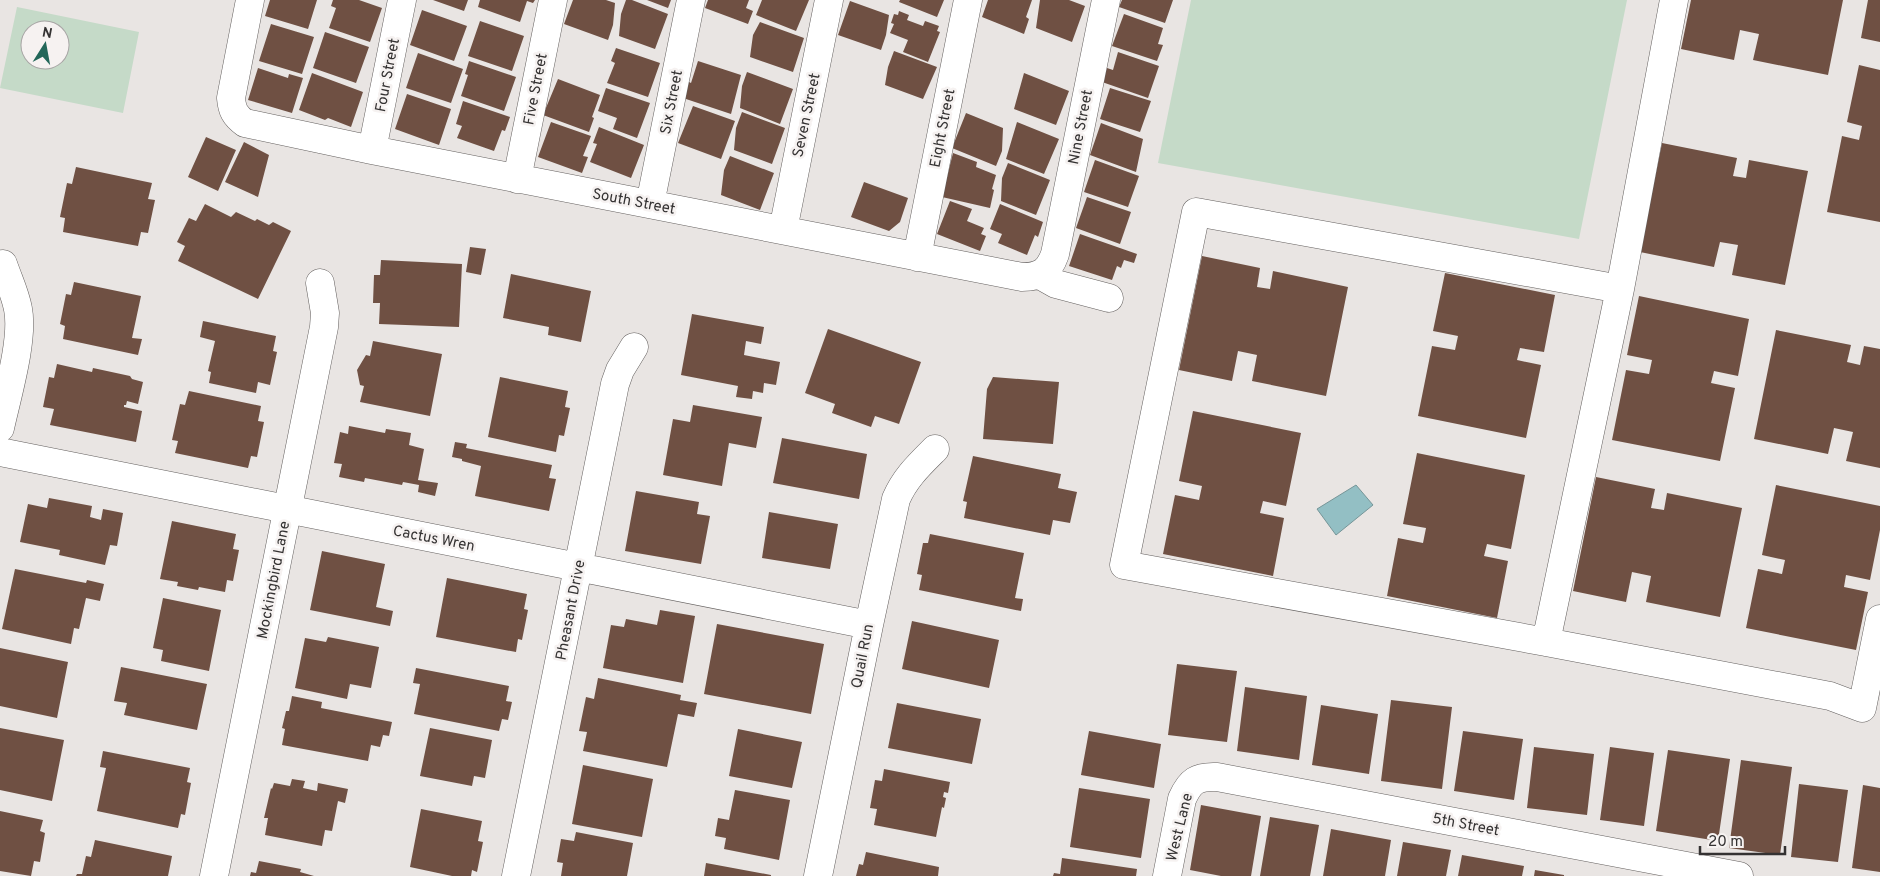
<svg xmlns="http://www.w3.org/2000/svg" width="1880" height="876" font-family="Overpass,sans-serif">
<rect width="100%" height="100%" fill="#e9e5e3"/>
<path fill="#c5dac8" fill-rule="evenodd" d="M1191,0H1627L1579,239L1158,163Z
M17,7L139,32L123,113L0,88ZM30,30H60V60H30Z"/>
<path fill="#93bfc4" stroke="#769598" d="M1356,485L1373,505L1336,535L1317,509Z"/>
<path fill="#6f5043" d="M270,0H317L308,29L265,16Z
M333,0H359L382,8L370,42L329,28L336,8L331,6Z
M433,0H468L464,11Z
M480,0H535L533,3L527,1L520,22L478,7Z
M573,0H606L615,3L613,25L608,40L564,24Z
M626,0H632L668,14L655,49L619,36L621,14Z
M647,0H671L668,8Z
M708,0H749L746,8L753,11L748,24L705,8Z
M762,0H809L796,31L756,15Z
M900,0H944L937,17L899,2Z
M988,0H1032L1026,17L1029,19L1024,34L982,17Z
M1040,0H1069L1085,6L1072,42L1036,28Z
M1122,0H1173L1165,23L1119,7Z
M1691,0H1843L1828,75L1753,60L1759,34L1740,30L1734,60L1681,49Z
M1868,0H1880V42L1861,38Z
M850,1L889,15L886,35L881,50L838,35Z
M422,10L467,26L454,61L410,45Z
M899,11L909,15L907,20L923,26L925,21L939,26L937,31L940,32L928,62L903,52L908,40L890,33L894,24L891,23L894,14L898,15Z
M1124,14L1163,28L1158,44L1163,45L1157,61L1112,46Z
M480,21L524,36L512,71L468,56Z
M760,22L804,38L793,72L750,57L753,35Z
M271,24L314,37L302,74L259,61Z
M325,32L369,47L356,83L313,68Z
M616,48L660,63L648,97L607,83L615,63L611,61Z
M894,51L937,67L923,99L885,85L888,67Z
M1118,52L1159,66L1148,98L1102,82L1107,68L1113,70Z
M418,53L463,69L451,103L406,88Z
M469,61L516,77L504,111L461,96L468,75L465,74Z
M698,61L741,75L731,114L683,98L689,82L691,83Z
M1859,65L1880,70V222L1827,212L1842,136L1859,140L1862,126L1847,122Z
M258,68L288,78L289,74L303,78L292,113L248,100Z
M747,72L793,89L780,124L740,108L742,86Z
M312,73L363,92L351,127L328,118L325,120L299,110Z
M1024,73L1069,91L1056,125L1014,109Z
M558,79L600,95L592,117L594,118L589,132L543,115Z
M606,88L650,103L637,138L613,129L617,118L598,111Z
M1110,88L1151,101L1140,132L1100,119Z
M407,94L451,109L439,145L395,129Z
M463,101L510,117L505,131L502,130L494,151L457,138L462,126L456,124Z
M693,106L735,121L721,159L678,143Z
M742,112L785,128L772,164L734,150L736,128Z
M966,113L1003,128L1002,151L996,166L952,148Z
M551,122L591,136L583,156L588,157L582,173L538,157Z
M1017,122L1059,139L1044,174L1006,159Z
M1101,123L1143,139L1136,172L1090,155Z
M599,127L644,145L631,178L590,162L597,144L593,143Z
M206,137L236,150L218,191L188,177Z
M244,142L269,155L258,197L225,182Z
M1662,143L1737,158L1733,176L1746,178L1749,160L1808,171L1785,285L1732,275L1738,245L1720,242L1714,267L1640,252Z
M953,153L977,162L976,167L996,175L992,189L994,190L990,208L942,197Z
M730,156L774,173L760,210L721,195L724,170Z
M1095,160L1139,176L1128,207L1084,192Z
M1008,163L1050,180L1036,215L1001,201L1002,178Z
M76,167L152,183L148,199L155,200L148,233L141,232L138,246L63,232L65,218L60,217L67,183L72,184Z
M864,182L908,198L900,222L889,231L851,217Z
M1087,197L1131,212L1120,244L1076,228Z
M950,201L972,209L967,221L984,228L981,234L986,236L980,251L937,234Z
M205,204L231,217L236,212L255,221L257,219L269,225L273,222L291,231L258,299L178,261L185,246L177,242L189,218L196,221Z
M1000,204L1043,222L1038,237L1035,235L1027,255L998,243L1002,234L990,229Z
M1080,234L1137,254L1134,263L1124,260L1121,268L1117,266L1112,280L1069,266Z
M470,247L486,249L481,275L466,272Z
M1202,256L1260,268L1257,287L1270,289L1273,271L1348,287L1326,396L1252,381L1257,355L1238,351L1232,381L1179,370Z
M381,260L462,264L459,327L379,324L380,303H373L374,275H380Z
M1445,273L1555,295L1544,352L1520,348L1517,360L1541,365L1526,438L1418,416L1432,346L1455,350L1458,336L1433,331Z
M511,274L591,291L581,342L548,335L549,327L503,318Z
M74,282L141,296L132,338L142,339L138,355L63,339L65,326L60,324L66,294L71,295Z
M1639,296L1749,319L1738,376L1714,371L1711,383L1735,388L1720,461L1612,440L1626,370L1649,374L1652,360L1627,355Z
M692,314L764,327L761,344L746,341L744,355L780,362L776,385L764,383L763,393L753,391L752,399L736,397L738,386L681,375Z
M203,321L276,336L273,351L277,352L270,385L258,382L256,393L209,383L211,372L208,371L215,341L200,337Z
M828,329L921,362L899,424L875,416L871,427L832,413L835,404L805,393Z
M1776,330L1851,345L1847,362L1860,365L1864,346L1880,349V468L1846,461L1853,432L1834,428L1828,454L1754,439Z
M373,341L442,354L430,416L360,402L364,386L360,385L357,370L366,355L370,356Z
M57,364L92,372L93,368L130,376L132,379L143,382L138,404L127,401L126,405H124V407L142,411L136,442L50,425L54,409L43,407L49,377L54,378Z
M500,377L568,391L565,407L570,408L564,436L559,435L556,452L488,437Z
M993,377L1059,382L1053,444L983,439L987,389Z
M189,391L261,406L258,421L264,422L257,457L251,456L248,468L175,453L178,441L172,440L180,404L185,405Z
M693,405L762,417L756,448L729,443L722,486L663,475L673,419L690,422Z
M1193,411L1301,433L1286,506L1263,501L1260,513L1284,518L1273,576L1163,554L1175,495L1199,500L1202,486L1179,481Z
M349,426L385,433L386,429L411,433L409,445L424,449L418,480L438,483L435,496L418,492L419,485L403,482L402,485L365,478L364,482L339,477L342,464L334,463L340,432L348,434Z
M782,438L867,454L859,499L773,483Z
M455,442L467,444L466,448L552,465L549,478L556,479L549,511L475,496L481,466L462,461V459L452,457Z
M1417,453L1525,475L1511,549L1487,544L1484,556L1508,561L1497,618L1387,596L1398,538L1423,543L1426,528L1403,524Z
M973,456L1061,474L1058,488L1077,492L1070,523L1053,520L1050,535L964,518L967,502L963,501Z
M1596,477L1655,489L1651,508L1664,510L1667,493L1742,508L1720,617L1646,602L1651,576L1632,572L1626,602L1573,591Z
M1776,485L1880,506V530L1870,580L1846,575L1844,587L1868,592L1856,650L1746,628L1758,569L1782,574L1785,560L1762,555Z
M636,491L699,502L697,514L710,516L701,564L625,551Z
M49,498L92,506L90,517L101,520L103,509L123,513L117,546L110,545L105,565L59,555L60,550L20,542L28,504L47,508Z
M769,512L838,524L830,569L762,558Z
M172,521L236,534L233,549L239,550L233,581L227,580L225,592L199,587L198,590L177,586L178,582L160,579Z
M930,534L1024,553L1015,598L1023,599L1021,611L919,590L922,575L917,574L923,543H928Z
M322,551L385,564L376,607L393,611L390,626L310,610Z
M15,569L86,583L87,580L104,584L100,601L86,598L79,629L74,628L71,644L2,629Z
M447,578L527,594L524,609L528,610L522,640L518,639L516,652L436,637Z
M163,598L221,610L209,671L161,661L163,650L153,648Z
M660,610L695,616L683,683L603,668L611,625L624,627L626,619L657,625Z
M912,621L999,640L989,688L902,669Z
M717,624L824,644L811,714L704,694Z
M328,637L379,647L371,688L350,684L347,699L295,688L305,638L326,642Z
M0,648L68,662L57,718L0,706Z
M1177,664L1237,671L1227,742L1168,735Z
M121,667L207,684L197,730L124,715L127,703L114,701Z
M416,668L509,686L506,701L512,702L508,720L502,719L499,731L414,714L420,684L413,683Z
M598,678L681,695L680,700L697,703L694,717L678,714L667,767L583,751L587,732L579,731L586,697L594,699Z
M1245,687L1307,696L1299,760L1237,751Z
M292,696L322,702L321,708L392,722L389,736L383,735L380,747L371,745L368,761L282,745L285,729L282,728L286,711H289Z
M1391,700L1452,707L1442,789L1381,781Z
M897,703L981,719L972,764L888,748Z
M1321,705L1378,714L1369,774L1312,765Z
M0,728L64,740L52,801L0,790Z
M430,728L492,740L485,778L474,776L472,786L420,776Z
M738,729L802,742L792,788L729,776Z
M1089,731L1161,744L1154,788L1081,775Z
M1463,731L1523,739L1514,800L1454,791Z
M1534,747L1594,754L1587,815L1527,808Z
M1610,747L1654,753L1644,826L1600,820Z
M1668,750L1730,759L1718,841L1656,831Z
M103,751L190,768L187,782L191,783L185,815L181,814L178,828L97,811L106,768L100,767Z
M1741,760L1792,767L1780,855L1729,848Z
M583,765L653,779L642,837L572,824Z
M884,769L950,782L948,793L944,792L943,797L946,798L944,808L942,807L936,837L874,825L877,809L870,808L875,780L882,781Z
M292,779L305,781L303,788L317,791L318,783L348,789L345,803L338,801L332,831L325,830L322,846L265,835L268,818H264L271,788L272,789L274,783L290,786Z
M1799,784L1848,790L1838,862L1791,857Z
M1863,785L1880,788V872L1852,868Z
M1079,788L1150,799L1141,858L1070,847Z
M735,790L790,800L779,860L724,849L726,838L715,836L718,818L729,820Z
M1201,805L1261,816L1251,876H1221L1190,870Z
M421,809L482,821L478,841L483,842L477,872L472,870L471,876H452L410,867Z
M0,811L43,820L40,831L45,833L40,862L34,861L31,876L0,871Z
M1270,817L1319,825L1310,876H1260Z
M1331,829L1391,840L1385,876H1323Z
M576,832L633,843L627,876H561L563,863L557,862L561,839L574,841Z
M95,840L172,856L168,876H76L77,874H82L86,856L91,857Z
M1403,842L1451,850L1446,876H1397Z
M866,852L939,867L938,876H856L859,864L863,865Z
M1462,855L1524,866L1522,876H1458Z
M1062,858L1137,869L1136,876H1053L1054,873L1060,874Z
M259,861L301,869L300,872L314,876H250L251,872L256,873Z
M706,863L771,875V876H704Z
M1535,870L1564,875V876H1534Z"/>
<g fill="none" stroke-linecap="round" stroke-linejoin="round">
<g stroke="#64605f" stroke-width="29">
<path id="minor" d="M250,0L231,98C232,110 235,116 245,123L372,150L1022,277C1041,277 1049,271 1055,254L1106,0
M372,150L402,0
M517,179L553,0
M650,204L691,0
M783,230L829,0
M917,257L968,0
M1040,275L1056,284L1109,298
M1620,289L1196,212L1124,565L1546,642L1830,696L1862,708L1880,619
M0,428C7,396 24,339 18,309C15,293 8,279 3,264
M0,452L869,625
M1546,642L1620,289L1674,0
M214,876L324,327L325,313L320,283
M516,876L615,384L620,370L634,347
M818,876L869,625L896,499C905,478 919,465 935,449
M1167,876L1182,799C1190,781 1197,776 1217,777L1739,876"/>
</g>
<use href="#minor" stroke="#fff" stroke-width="28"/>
</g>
<g text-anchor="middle" stroke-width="5" stroke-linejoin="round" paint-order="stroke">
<g font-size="15" fill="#343232" stroke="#f6f2f1">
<text transform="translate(387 75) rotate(-79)" y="5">Four Street</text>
<text transform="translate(535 89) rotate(-79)" y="5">Five Street</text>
<text transform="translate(671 102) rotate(-79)" y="5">Six Street</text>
<text transform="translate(806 115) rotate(-78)" y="5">Seven Street</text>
<text transform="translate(1080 127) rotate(-79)" y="5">Nine Street</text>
<text transform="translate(942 128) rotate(-79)" y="5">Eight Street</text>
<text transform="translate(634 201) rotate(11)" y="5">South Street</text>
<text transform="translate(434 538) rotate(11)" y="5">Cactus Wren</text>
<text transform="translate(273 580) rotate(-79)" y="5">Mockingbird Lane</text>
<text transform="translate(570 610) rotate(-79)" y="5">Pheasant Drive</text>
<text transform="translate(862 656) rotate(-79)" y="5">Quail Run</text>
<text transform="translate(1466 824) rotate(11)" y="5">5th Street</text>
<text transform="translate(1179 827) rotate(-76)" y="5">West Lane</text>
</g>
</g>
<g transform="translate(45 45) rotate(11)"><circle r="24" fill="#f6f2f1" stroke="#a8a5a5"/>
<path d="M0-4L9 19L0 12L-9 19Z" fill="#236759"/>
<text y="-8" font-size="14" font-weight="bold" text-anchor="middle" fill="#343232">N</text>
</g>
<path d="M1700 846v8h85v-8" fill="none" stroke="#343232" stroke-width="2.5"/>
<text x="1708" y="846" font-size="15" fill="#343232" stroke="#f6f2f1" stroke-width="4" paint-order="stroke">20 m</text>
</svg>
